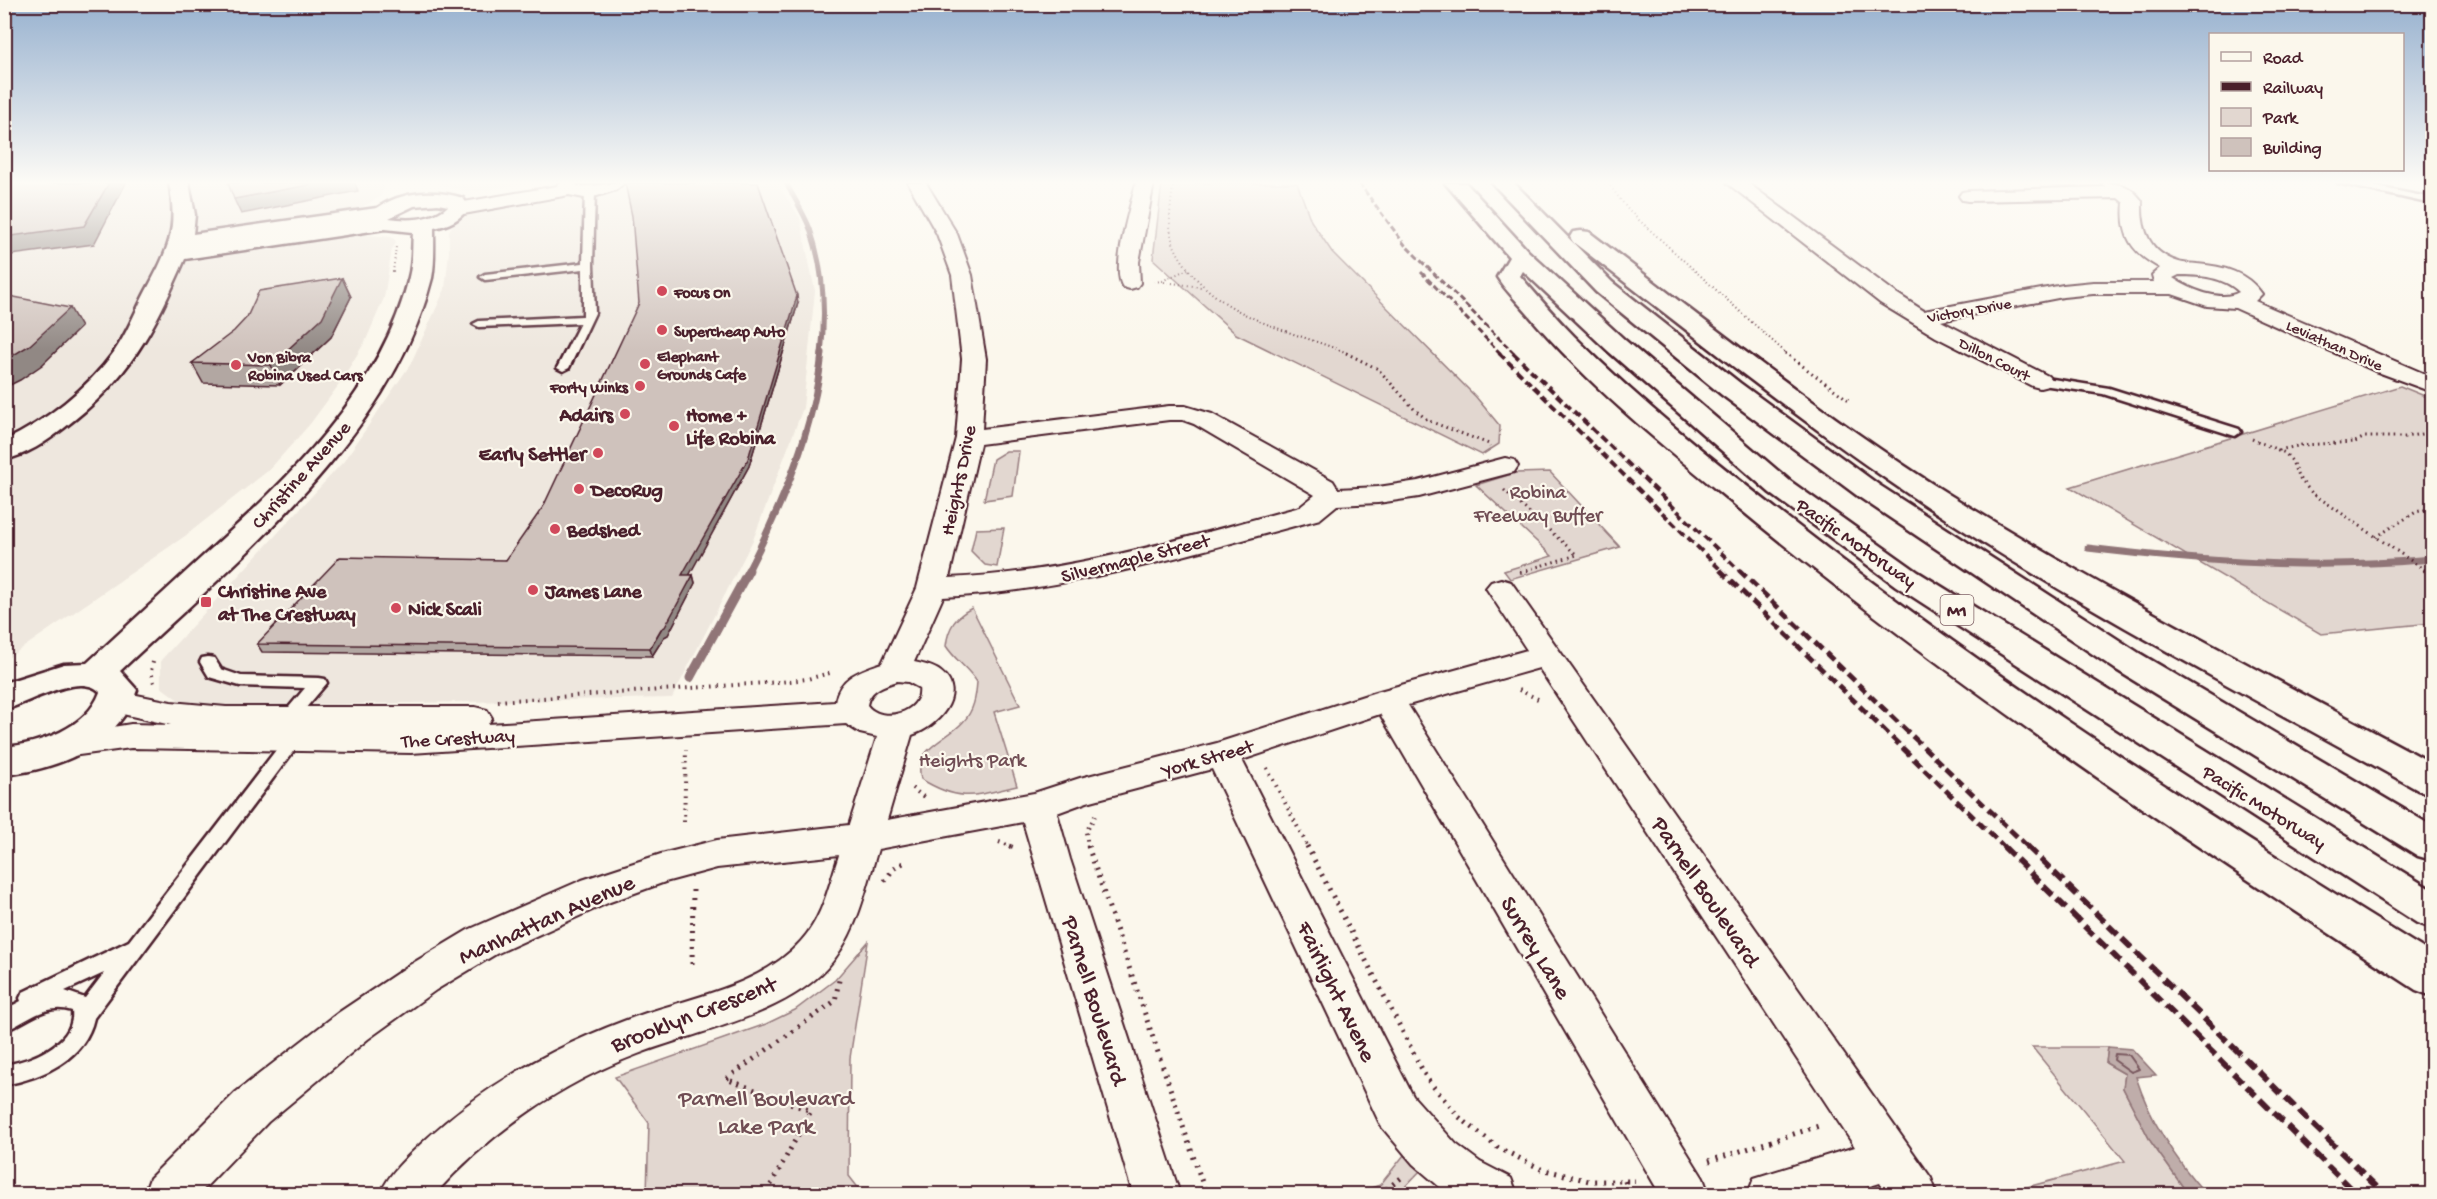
<svg xmlns="http://www.w3.org/2000/svg" width="2437" height="1199" font-family="'Gochi Hand',sans-serif">
<rect width="100%" height="100%" fill="#fbf7ec"/>
<filter id="ink" filterUnits="userSpaceOnUse"><feTurbulence type="fractalNoise" baseFrequency=".0167" numOctaves="2"/><feDisplacementMap in="SourceGraphic" scale="12" xChannelSelector="R" yChannelSelector="G"/><feConvolveMatrix kernelMatrix="1 2 1 2 8 2 1 2 1" color-interpolation-filters="sRGB"/></filter>
<g filter="url(#ink)">
<path fill="#eee7de" d="M5,183H381L385,187L380,197L362,207L359,234L391,237L395,240L396,243L392,249L384,298L366,340L338,386L310,424L269,470L185,536L5,660Z
M437,183H530L478,191L454,189Z
M625,183H777L800,218L815,291L803,408L753,540L672,698L188,707L161,687V660L344,461L410,365L445,289L449,252V231L453,224L469,214L501,206Z"/>
<path fill="#e2d7d0" stroke="#967b7e" stroke-width="1.5" d="M1162,183H1297L1311,221L1332,252L1476,397L1500,426L1499,444L1482,455L1236,334L1153,259Z
M2400,386L2432,399V623L2321,634L2070,487Z
M1006,451H1019L1013,496L984,500L993,459Z
M1550,472L1620,547L1510,579L1504,571L1552,556L1476,485L1515,473Z
M1004,528L997,567L985,565L971,551L976,529Z
M972,608L1020,705L994,712L1017,786C975,796 960,803 921,779C913,748 946,741 963,722C974,711 976,696 977,682C968,668 955,660 946,646C948,627 956,616 972,608Z
M868,942L850,1058L849,1176L863,1194H647L649,1123L615,1077L766,1024L795,1010L835,980Z
M2032,1047H2108L2106,1063L2125,1074L2123,1088L2151,1142L2188,1194H2001L2125,1161Z
M1404,1155L1421,1170L1398,1194H1353L1380,1185Z"/>
<path fill="#bfadaa" stroke="#907477" stroke-width="1.5" d="M2108,1047L2132,1049L2156,1075L2136,1077C2150,1120 2176,1161 2206,1194H2188L2151,1142L2123,1088L2125,1074L2106,1063Z"/>
<g fill="none" stroke-linecap="round" stroke-linejoin="round">
<path stroke="#79585e" stroke-width="2" d="M2115,1054L2129,1055L2139,1069L2131,1072L2114,1060Z"/>
<path stroke="#907477" stroke-width="5" d="M786,183C794,198 804,213 810,229C824,269 826,312 821,354"/>
<path stroke="#907477" stroke-width="7" d="M2088,548C2203,562 2317,570 2432,559
M748,571C783,503 814,429 822,353"/>
<path stroke="#907477" stroke-width="9" d="M690,678L749,570"/>
<g stroke="#4a1f2b" stroke-width="5">
<path id="lane" d="M2338,183H2358L2432,198V204Z
M590,189L595,192L593,265L595,313L569,368L563,371L557,368L580,323L479,327L473,324L479,321L583,316V269L485,280L480,277L485,274L583,263L585,192Z
M2040,377L2109,388L2239,429L2241,432L2235,436L2103,394L2036,384L2034,381Z
M208,657L214,658L221,669L241,676L319,678L325,679L327,683L293,723H281L279,719L305,688L240,686L209,677L200,662L202,658Z
M292,735L298,737L301,741L298,745L94,1018C85,1059 43,1078 4,1085V1065C30,1061 76,1043 72,1011C45,1002 28,1022 4,1031V1010L21,1001L20,998L23,992L129,941L286,737ZM104,973L85,998L65,991Z"/>
</g>
<g stroke="#4a1f2b" stroke-width="4">
<path id="street" d="M558,183H576L577,186C593,187 608,183 624,183L616,190L597,196L584,198L569,195L458,215L451,213L449,209L451,205L458,203L557,186Z
M908,183H926L957,234L972,275L986,359L982,429L1169,406H1185L1212,414L1333,481L1338,489L1378,487L1418,481L1505,458L1514,460L1518,466L1514,472L1419,497L1378,503L1337,505L1320,519C1196,552 1072,591 943,597L914,662C923,664 934,666 941,672C969,694 936,728 912,735L887,820L1034,793L1080,778L1217,743L1376,692L1527,650L1486,588L1491,582L1501,579L1511,582L1931,1178L1937,1194H1887L1880,1183L1844,1194H1748L1754,1178L1855,1147L1539,668L1408,705L1703,1178L1709,1194H1660L1380,714L1242,760L1413,1096L1456,1144L1480,1162L1511,1178L1517,1194H1448L1413,1164L1381,1126L1212,769L1087,802L1057,813L1070,859L1180,1194H1133L1023,822L878,849C865,891 857,935 827,968C783,1016 697,1031 638,1054C561,1083 489,1133 435,1194H380C390,1172 406,1158 423,1142C487,1082 564,1041 646,1013C698,996 763,984 801,941C823,917 829,885 839,855L717,868L665,882L610,902L496,954L436,990L368,1039L268,1122L199,1194H144L150,1178L236,1092L338,1013L408,966L468,930L582,880L661,854L717,840L849,825L877,737L860,733L846,724L411,753L131,748L64,757L52,753L47,745L52,737L131,724L171,725L105,710L101,702L105,694L117,691L171,702L226,707H475L487,710L492,718L488,724L835,702C839,677 861,670 882,663L917,588L956,438L962,359L952,275L937,234ZM1169,420H1183L1194,424L1315,495L1300,507C1184,538 1070,573 949,578L980,444ZM897,681L908,682L919,688C923,712 882,725 867,705C870,689 883,686 897,681Z
M1136,183H1154L1139,262L1140,283L1137,287L1130,289L1123,287C1110,270 1131,205 1136,183Z
M1727,183H1748L1896,293L1924,311L2063,285L2093,282H2154L2152,275L2160,268C2131,252 2121,236 2124,203L2118,198L1968,201L1962,200L1959,196L1962,192L1968,191L2105,187L2102,183C2121,183 2131,186 2142,201C2141,230 2149,253 2179,262C2184,264 2192,263 2197,264C2223,266 2247,272 2262,294L2255,301L2432,377V392L2375,371L2235,308L2207,306L2172,294H2093L2063,297L1941,321L2048,376L2052,381L2048,386L2040,388L2032,386L1936,337L1880,303ZM2179,275C2200,275 2224,277 2239,292C2221,303 2189,289 2173,278Z"/>
</g>
<g stroke="#4a1f2b" stroke-width="5">
<path id="secondary" d="M169,183H189L195,215L193,234L377,208C403,191 434,189 463,198L469,207C460,220 449,225 434,228C434,244 435,263 432,278C393,436 234,563 120,671L137,690C118,746 59,769 4,775V747C39,744 87,728 100,692C80,671 27,704 4,710V683L64,664L87,663C125,628 163,593 201,558C286,481 381,393 409,277C413,263 412,246 413,232L385,229L185,259C153,332 129,379 64,428C46,442 27,455 4,460V441C45,422 88,388 114,352C127,333 135,312 146,291C167,252 179,230 169,183ZM438,204L448,206C433,220 409,221 389,218L414,206Z"/>
</g>
<g stroke="#4a1f2b" stroke-width="5">
<path id="highway" d="M1445,183H1466L1528,251L1626,341L1790,481L1918,572L2432,890V928L2417,923L1896,586L1770,493L1608,351L1523,271L1520,276C1538,296 1555,317 1574,336C1648,410 1732,475 1815,539C2011,691 2221,824 2432,954V996L2416,990C2180,837 1946,680 1729,500C1658,442 1586,383 1527,313C1517,301 1505,290 1497,277L1509,257Z
M1492,183H1514L1612,282L1740,383L1879,485L2139,653L2432,826V860L2418,856L2115,669L1859,497L1722,395L1596,292Z
M1581,231L1589,232C1707,322 1824,416 1950,495C2106,592 2270,676 2432,763V794L2418,790C2254,698 2083,610 1926,506C1804,425 1690,332 1573,242L1570,237L1573,232Z"/>
</g>
<path stroke="#4a1f2b" stroke-width="2" stroke-dasharray="1 3" stroke-linecap="butt" d="M1173,183C1172,200 1168,217 1171,234C1173,248 1181,259 1189,270C1229,321 1293,331 1350,354
M1608,183L1629,211L1787,354
M393,272L396,247
M1154,282L1162,281L1188,269
M1164,282L1201,287"/>
<path stroke="#4a1f2b" stroke-width="3" stroke-dasharray="1.5 4" stroke-linecap="butt" d="M1346,353L1378,369L1415,410L1429,421L1489,444L1490,447
M1785,353L1850,401
M2424,434L2432,438
M2252,439L2285,453L2292,461L2298,477L2312,493L2426,571
M2279,450L2302,445L2355,442L2365,437H2405L2432,432
M1504,490L1577,555L1523,571
M2376,537L2416,512L2432,508"/>
<path stroke="#4a1f2b" stroke-width="4" stroke-dasharray="1.5 5" stroke-linecap="butt" d="M2424,570L2432,575
M1520,572L1528,570
M153,662L151,671L154,683
M1519,690L1542,701
M498,701L780,682L807,679L834,672
M1267,768L1308,847
M912,788L925,798
M684,822L686,750
M999,842L1013,847
M1088,847L1086,832L1095,816"/>
<path stroke="#4a1f2b" stroke-width="5" stroke-dasharray="2 6" stroke-linecap="butt" d="M1009,846L1015,848
M1088,846L1206,1194
M1307,846L1427,1079L1459,1117L1497,1147L1541,1169L1589,1181H1635
M885,881L893,869L908,860
M692,964L693,890
M1709,1161L1822,1125
M1625,1181L1629,1194
M767,1192L811,1111L726,1079L835,1001L840,975
M746,1194L803,1191L815,1194
M1380,1194L1405,1175"/>
<use href="#lane" fill="#fbf7ec" fill-rule="evenodd"/>
<use href="#street" fill="#fbf7ec" fill-rule="evenodd"/>
<use href="#secondary" fill="#fbf7ec" fill-rule="evenodd"/>
<use href="#highway" fill="#fbf7ec" fill-rule="evenodd"/>
<path stroke="#4a1f2b" stroke-width="3" stroke-dasharray="6 3" stroke-linecap="butt" d="M1359,183L1405,245L1515,354
M1421,272L1501,354"/>
<path stroke="#4a1f2b" stroke-width="4" stroke-dasharray="8 4" stroke-linecap="butt" d="M1499,353L1722,571
M1513,353L1740,571"/>
<path stroke="#4a1f2b" stroke-width="5" stroke-dasharray="10 5" stroke-linecap="butt" d="M1720,570L2004,847
M1739,570L2028,847"/>
<path stroke="#4a1f2b" stroke-width="6" stroke-dasharray="13 6" stroke-linecap="butt" d="M2003,846L2356,1194
M2027,846L2384,1194"/>
</g>
<path fill="#b2a7a2" stroke="#4a1f2b" stroke-width="1.5" d="M342,278L351,297L331,337L280,385L203,383L192,363Z
M798,303L749,466L689,575H693L695,583L668,635L664,637L652,656L262,652L257,644L506,560Z"/>
<path fill="#918884" stroke="#4a1f2b" stroke-width="1.5" d="M109,183H126L94,244L4,256V237Z
M319,183H355L358,191L241,214L234,199Z
M342,278L351,297L331,337L280,385L271,365Z
M797,296L798,303L749,466L685,583L682,575Z
M70,308L81,327L42,365L20,380L4,388V361Z
M693,575L695,583L668,635L664,637L652,656L650,648Z"/>
<path fill="#cfc2bc" stroke="#4a1f2b" stroke-width="1.5" d="M4,183H109L84,226L4,237Z
M228,183H319L234,199Z
M625,183H758L797,296L748,459L682,575H693L665,627L661,629L650,648L257,644L340,557L506,560L543,507L639,303L632,216Z
M342,278L322,318L271,365L192,363L234,331L247,317L259,291Z
M4,295L70,308L30,345L4,361Z"/>
</g>
<linearGradient id="sky" x2="0" y2="1"><stop stop-color="#97b1cf"/><stop offset="0.52" stop-color="#fdfbf6"/><stop offset="1" stop-color="#fdfbf6" stop-opacity="0"/></linearGradient>
<rect width="2437" height="351" fill="url(#sky)"/>
<g fill="#d1495b" stroke="#fbf7ec" stroke-width="2">
<circle cx="662" cy="291" r="6"/>
<circle cx="662" cy="330" r="6"/>
<circle cx="645" cy="364" r="6"/>
<circle cx="236" cy="365" r="6"/>
<circle cx="640" cy="386" r="6"/>
<circle cx="625" cy="414" r="6"/>
<circle cx="674" cy="426" r="6"/>
<circle cx="598" cy="453" r="6"/>
<circle cx="579" cy="489" r="6"/>
<circle cx="555" cy="529" r="6"/>
<circle cx="533" cy="590" r="6"/>
<rect x="200" y="596" width="12" height="12" rx="3"/>
<circle cx="396" cy="608" r="6"/>
</g>
<g text-anchor="middle" stroke-width="4.5" stroke-linejoin="round" paint-order="stroke">
<g font-size="16" font-weight="bold" fill="#4a1f2b" stroke="#fbf7ec" text-anchor="start">
<text x="674" y="297">Focus On</text>
<text x="674" y="336">Supercheap Auto</text>
<text x="657" y="361">Elephant<tspan x="657" dy="18">Grounds Cafe</tspan></text>
<text x="248" y="362">Von Bibra<tspan x="248" dy="18">Robina Used Cars</tspan></text>
<text x="628" y="392" text-anchor="end">Forty Winks</text>
</g>
<g font-size="16" fill="#4a1f2b" stroke="#fbf7ec">
<text transform="translate(1969 309) rotate(-10)" y="6">Victory Drive</text>
<text transform="translate(2335 344) rotate(24)" y="6">Leviathan Drive</text>
<text transform="translate(1995 358) rotate(27)" y="6">Dillon Court</text>
</g>
<rect fill="#fbf7ec" stroke="#7f6065" stroke-width="1.5" x="1940.5" y="595" width="33" height="30" rx="4.5"/>
<g font-size="18" font-weight="bold" fill="#4a1f2b">
<text x="1957" y="616">M1</text>
</g>
<g font-size="20" font-weight="bold" fill="#4a1f2b" stroke="#fbf7ec" text-anchor="start">
<text x="613" y="421" text-anchor="end">Adairs</text>
<text x="686" y="421">Home +<tspan x="686" dy="23">Life Robina</tspan></text>
<text x="586" y="460" text-anchor="end">Early Settler</text>
<text x="591" y="496">DecoRug</text>
<text x="567" y="536">Bedshed</text>
<text x="218" y="597">Christine Ave<tspan x="218" dy="23">at The Crestway</tspan></text>
<text x="545" y="597">James Lane</text>
<text x="408" y="615">Nick Scali</text>
</g>
<g font-size="20" fill="#4a1f2b" stroke="#fbf7ec">
<text transform="translate(300 474) rotate(-48)" y="7">Christine Avenue</text>
<text transform="translate(957 480) rotate(-78)" y="7">Heights Drive</text>
<text transform="translate(1857 542) rotate(35)" y="7">Pacific Motorway</text>
<text transform="translate(1135 557) rotate(-14)" y="7">Silvermaple Street</text>
<text transform="translate(458 737) rotate(-3)" y="7">The Crestway</text>
<text transform="translate(1207 757) rotate(-16)" y="7">York Street</text>
<text transform="translate(2265 806) rotate(32)" y="7">Pacific Motorway</text>
</g>
<g font-size="20" fill="#704d54" stroke="#fbf7ec">
<text x="1538" y="498">Robina<tspan x="1538" dy="23">Freeway Buffer</tspan></text>
<text x="972" y="766">Heights Park</text>
</g>
<g font-size="24" fill="#4a1f2b" stroke="#fbf7ec">
<text transform="translate(1707 891) rotate(56)" y="8">Parnell Boulevard</text>
<text transform="translate(546 918) rotate(-24)" y="8">Manhattan Avenue</text>
<text transform="translate(1537 947) rotate(59)" y="8">Surrey Lane</text>
<text transform="translate(1338 991) rotate(64)" y="8">Fairlight Avene</text>
<text transform="translate(1096 1000) rotate(73)" y="8">Parnell Boulevard</text>
<text transform="translate(693 1013) rotate(-21)" y="8">Brooklyn Crescent</text>
</g>
<g font-size="24" fill="#704d54" stroke="#fbf7ec">
<text x="766" y="1105">Parnell Boulevard<tspan x="766" dy="28">Lake Park</tspan></text>
</g>
</g>
<rect width="2437" height="1199" fill="none" stroke="#fbf7ec" stroke-width="24"/>
<rect x="12" y="12" width="2413" height="1175" fill="none" stroke="#4a1f2b" stroke-width="2" filter="url(#ink)"/>
<rect x="2209" y="33" width="195" height="138" fill="#fbf7ec" stroke="#b4a19f" stroke-width="1.5"/>
<rect x="2221" y="52" width="30" height="9" fill="#fbf7ec" stroke="#b4a19f" stroke-width="1.5"/>
<text x="2263" y="63" font-size="18" fill="#4a1f2b">Road</text>
<rect x="2221" y="82" width="30" height="9" fill="#4a1f2b" stroke="#b4a19f" stroke-width="1.5"/>
<text x="2263" y="93" font-size="18" fill="#4a1f2b">Railway</text>
<rect x="2221" y="108" width="30" height="18" fill="#e2d7d0" stroke="#b4a19f" stroke-width="1.5"/>
<text x="2263" y="123" font-size="18" fill="#4a1f2b">Park</text>
<rect x="2221" y="138" width="30" height="18" fill="#cfc2bc" stroke="#b4a19f" stroke-width="1.5"/>
<text x="2263" y="153" font-size="18" fill="#4a1f2b">Building</text>
</svg>
